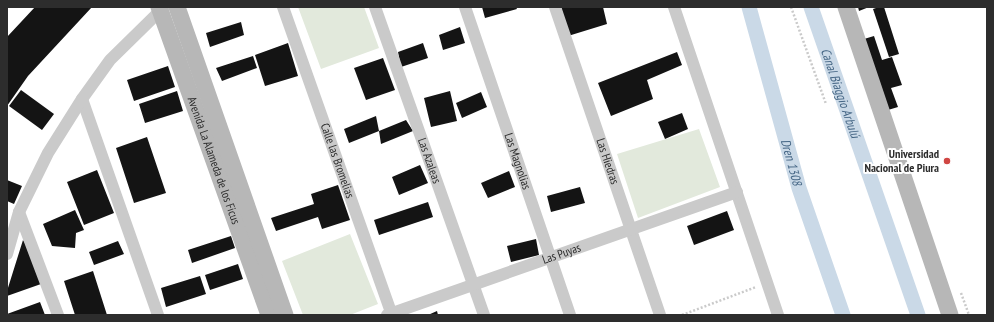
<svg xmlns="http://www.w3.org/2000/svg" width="994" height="322" font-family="'PT Sans Narrow',sans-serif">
<rect width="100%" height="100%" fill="#fff"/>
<path fill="#e2e9dc" d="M298,7H364L379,48L321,69Z
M699,129L720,187L638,218L617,154Z
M350,234L378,304L350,315H303L282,261Z"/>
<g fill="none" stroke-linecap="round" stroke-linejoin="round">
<g stroke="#cad9e7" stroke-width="15">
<path id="s1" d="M749,7L799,188L843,315"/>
<path id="s2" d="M811,7L918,315"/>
</g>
</g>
<path fill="#141414" d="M35,7H92L28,76L7,106V37Z
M482,7H516L517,9L485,18Z
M561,7H603L607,24L568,36Z
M858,7H869L859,11Z
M879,7H884L899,54L889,57L873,9Z
M241,22L244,35L210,47L206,33Z
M460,27L465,43L443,50L439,35Z
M874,36L882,60L892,57L902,85L891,88L898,107L888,110L864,39Z
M288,43L298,76L265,86L255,55Z
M423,43L428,58L401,67L398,52Z
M677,52L682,65L647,80L653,99L611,116L598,83Z
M253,56L257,68L222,81L216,68Z
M383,58L395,90L366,100L354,68Z
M168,66L175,87L134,101L127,80Z
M21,90L54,114L42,130L9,106Z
M177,91L183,111L145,123L139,104Z
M450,91L457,121L431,127L424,98Z
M481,92L487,107L462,118L456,103Z
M682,113L688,129L665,139L658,122Z
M376,116L379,131L349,143L344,129Z
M406,120L413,131L381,144L379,131Z
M147,137L166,193L134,203L116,148Z
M420,165L428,183L399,195L392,177Z
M97,170L114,213L84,225L67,182Z
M509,171L515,187L488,198L481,183Z
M7,180L22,186L14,204L7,201Z
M338,185L350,220L322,229L318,217L276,231L271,218L314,204L311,194Z
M580,187L585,203L551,212L547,196Z
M428,202L433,217L379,235L374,220Z
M75,210L84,230L76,233L75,248L52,246L43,224Z
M727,211L734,230L694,245L687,226Z
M231,236L235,248L192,263L188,250Z
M536,239L539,255L511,262L507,246Z
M23,240L26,244L41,284L7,296V291Z
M118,241L124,254L94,265L89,252Z
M238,264L243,279L210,290L205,275Z
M93,271L107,315H75L64,281Z
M200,276L206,294L166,307L161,288Z
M40,302L45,315H7V314Z
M437,311L438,315H428Z"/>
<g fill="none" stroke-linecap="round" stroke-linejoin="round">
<path stroke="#cacaca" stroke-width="2.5" stroke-dasharray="2 2" stroke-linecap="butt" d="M791,7L826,104
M961,293L969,315
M682,315L756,287"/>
<g stroke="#cacaca" stroke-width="12">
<path id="s3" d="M283,7L392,315"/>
<path id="s4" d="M375,7L484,315"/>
<path id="s5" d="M465,7L570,315"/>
<path id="s6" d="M555,7L660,315"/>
<path d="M674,7L778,315"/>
<path d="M82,99L158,315"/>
<path d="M19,212L58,315"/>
<path d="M7,254L19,212L48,153L82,99L110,60L164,7"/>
<path id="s7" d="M387,315L737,192"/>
</g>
<g stroke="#b7b7b7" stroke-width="17">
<path id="s8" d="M159,7L269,315"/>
<path d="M177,7L285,315"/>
<path d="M846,7L950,315"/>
</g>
</g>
<circle fill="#d04643" stroke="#fff" stroke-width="1.5" cx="947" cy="161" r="4"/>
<g text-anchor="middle" stroke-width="4" stroke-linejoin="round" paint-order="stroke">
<g font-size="12" font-weight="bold" fill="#2d2d2d" stroke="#fff" text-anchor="end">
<text x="939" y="158">Universidad<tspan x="939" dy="14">Nacional de Piura</tspan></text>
</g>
<g font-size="12" fill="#2d2d2d" stroke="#fff">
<text dy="4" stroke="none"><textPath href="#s8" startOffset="163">Avenida La Alameda de los Ficus</textPath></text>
<text dy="4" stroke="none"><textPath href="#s3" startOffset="163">Calle las Bromelias</textPath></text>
<text dy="4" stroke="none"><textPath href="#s4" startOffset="163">Las Azaleas</textPath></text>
<text dy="4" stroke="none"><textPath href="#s5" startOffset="163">Las Magnolias</textPath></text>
<text dy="4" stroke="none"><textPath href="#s6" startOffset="163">Las Hiedras</textPath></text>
<text dy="4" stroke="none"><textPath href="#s7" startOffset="185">Las Puyas</textPath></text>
</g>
<g font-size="13" font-style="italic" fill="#456685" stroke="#fff">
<text dy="5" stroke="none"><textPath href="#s2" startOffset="91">Canal Biaggio Arbulú</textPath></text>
<text dy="5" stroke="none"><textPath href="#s1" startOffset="161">Dren 1308</textPath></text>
</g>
</g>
<rect width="994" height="322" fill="none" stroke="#2d2d2d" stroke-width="16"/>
</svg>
